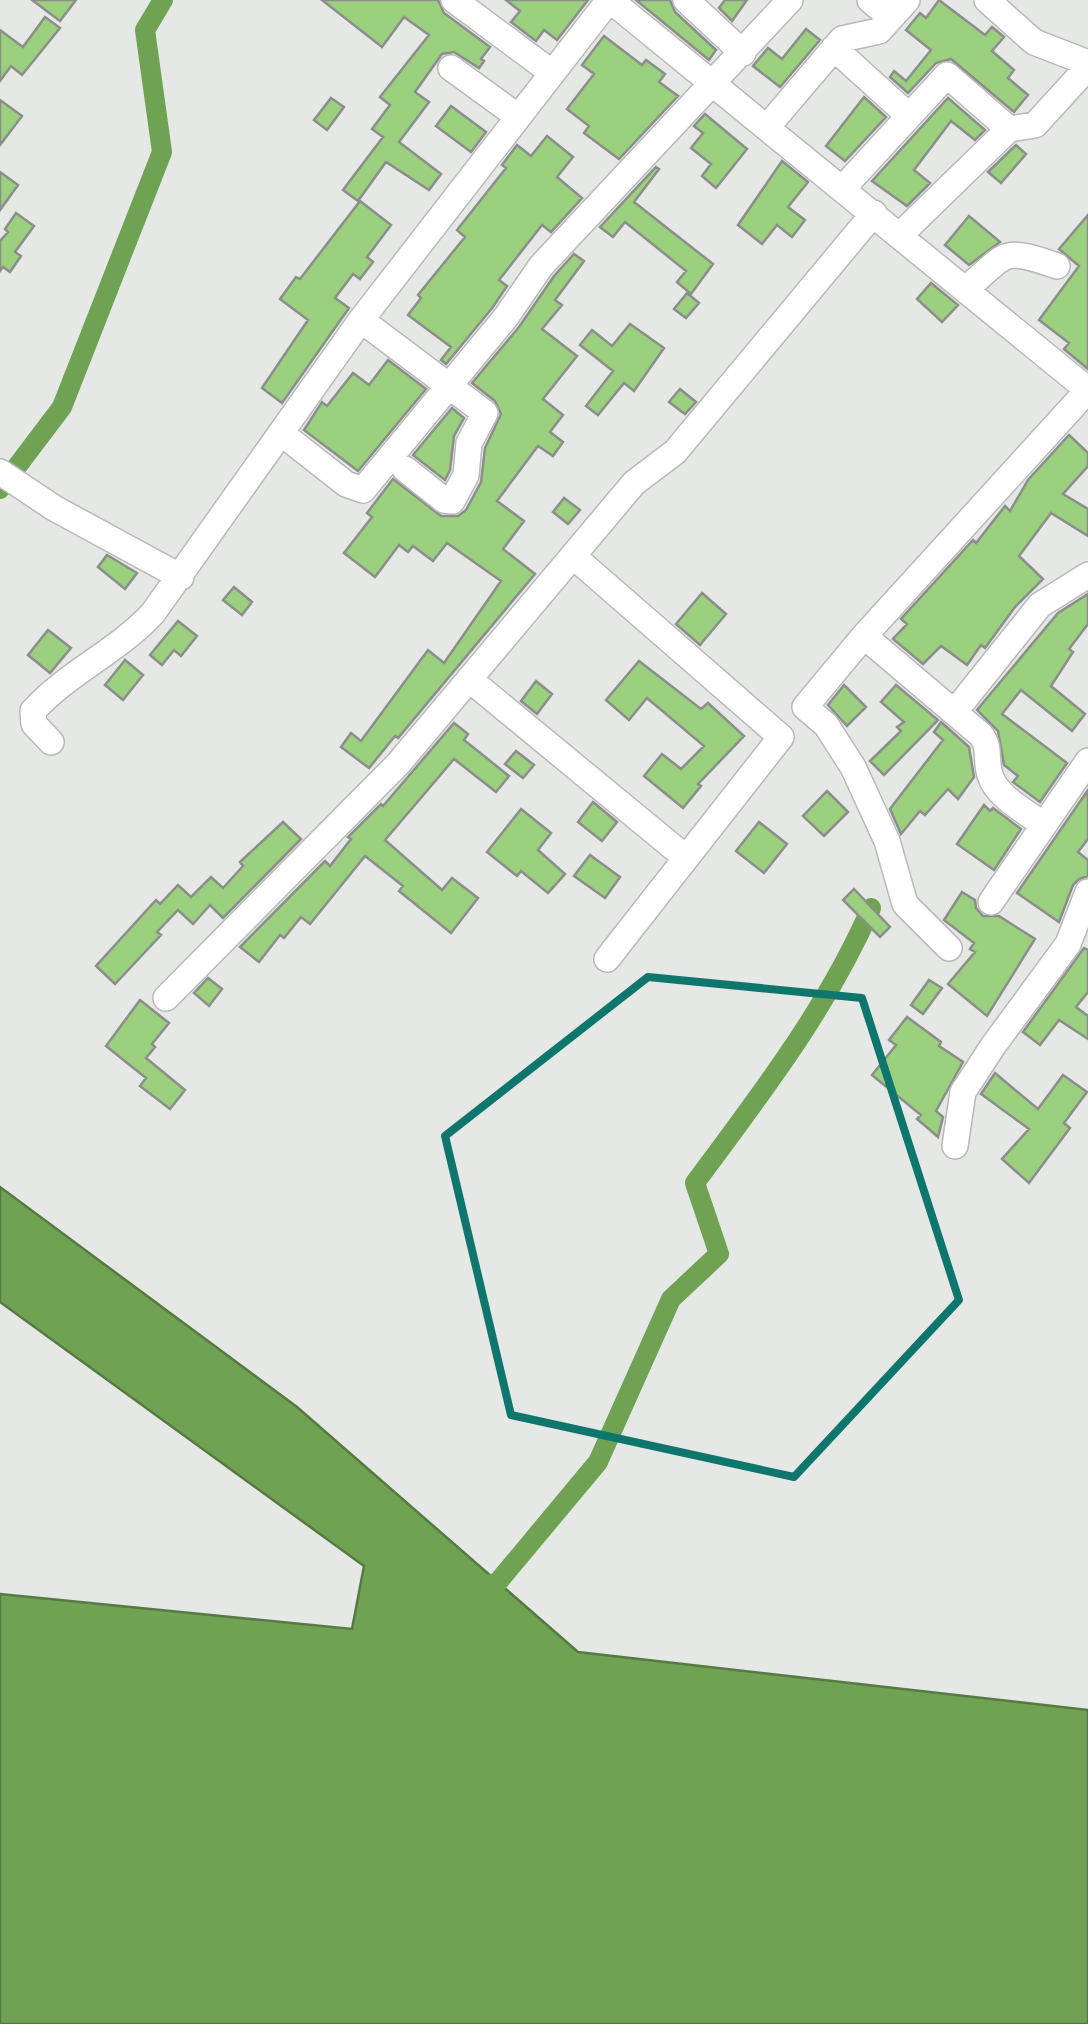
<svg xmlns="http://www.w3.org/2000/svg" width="1088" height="2024" font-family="'Work Sans',sans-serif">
<rect width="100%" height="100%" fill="#e5e8e4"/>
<path fill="#6fa353" stroke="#567a42" stroke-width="2.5" d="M0,1187L297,1407L578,1652L1088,1710V2024H0V1594L352,1629L364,1566L0,1302Z"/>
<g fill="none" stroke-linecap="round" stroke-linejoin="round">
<path stroke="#6fa353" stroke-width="20" d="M0,489L62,407L162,152L145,30L163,0
M476,1590L498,1582L598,1462L671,1299L719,1254L695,1183C760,1095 827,1009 871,908"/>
</g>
<path fill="#9bd07e" stroke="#8c8e8b" stroke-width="2.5" d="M32,0H76L60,21Z
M322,0H438L444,13L490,47L481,59L484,61L479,68L454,52L442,54L415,92L429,102L399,142L441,174L429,190L386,162L358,201L343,190L383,137L372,129L390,105L380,97L429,35L404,17L382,47Z
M506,0H588L557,40L544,30L536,41L511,22L520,11Z
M636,0H670L675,12L716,50L709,60Z
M725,0H747L732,21L719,8Z
M939,0L985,35L992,27L1004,37L992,51L1014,70L1008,78L1028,95L1014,112L951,59L936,63L908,93L890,77L894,71L906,81L931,50L906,30L920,13L926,18Z
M45,17L60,28L22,75L11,66L0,81V30L23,47Z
M806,29L820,40L780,87L753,66L768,48L782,59Z
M604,36L642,65L646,60L665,74L659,82L678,96L619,159L584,133L589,126L567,109L594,74L582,65Z
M864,97L886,117L845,161L826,146Z
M331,98L344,107L327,130L314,120Z
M948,98L985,130L975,140L951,121L914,170L930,183L907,206L872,181Z
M0,100L22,116L0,145Z
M451,106L486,132L471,152L436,126Z
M705,114L747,149L716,188L702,176L711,164L691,148L703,133L694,126Z
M547,136L573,157L557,177L582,198L551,232L542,225L499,280L507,286L493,307L446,364L441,360L451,347L408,315L421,298L418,295L465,237L457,230L506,168L502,165L517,145L531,156Z
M1016,145L1026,154L1001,183L988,172Z
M782,161L808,182L788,207L805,220L792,237L777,225L762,244L738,225Z
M656,167L659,169L634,202L713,264L691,294L677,282L686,271L625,222L613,237L600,227Z
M0,172L18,185L0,210Z
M360,201L391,225L367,257L373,262L360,279L353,274L335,298L349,308L282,403L262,388L308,320L280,299L296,277L300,279Z
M16,213L34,226L15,252L21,256L10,272L3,267L0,271V241L8,232L5,229Z
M1088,215V369L1064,349L1069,343L1039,320L1079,266L1059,249Z
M969,216L1000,242L969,265L945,245Z
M574,254L584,261L555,300L562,305L542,329L577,356L543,399L563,415L550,432L563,442L553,456L538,446L497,501L524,521L503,549L535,574L398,738L395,736L369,768L341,747L351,733L361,741L428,650L444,663L501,581L447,543L433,561L413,546L408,552L399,545L375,577L344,553L372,517L367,513L393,479L441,516H458L466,510L481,482L485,448L501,414L495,401L472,383L519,327L554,276Z
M931,283L958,305L942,322L917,299Z
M687,293L699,303L686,318L674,309Z
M630,324L664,348L634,391L624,383L598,415L586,406L613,371L580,345L592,330L612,346Z
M388,360L426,389L358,471L304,430L322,402L327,406L353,373L369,385Z
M680,389L696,402L685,414L669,402Z
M452,408L464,418L454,436L450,470L445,480L413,455Z
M1069,435L1088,453V466L1063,494L1088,509V536L1051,513L1019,556L1043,579L1015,607L985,648L981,645L967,665L941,646L923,664L893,639L907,624L901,619L973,540L976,543L1005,506L1010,511L1028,480Z
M564,498L580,510L568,524L553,512Z
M107,555L137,573L125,589L98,567Z
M234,587L252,602L242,615L223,600Z
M702,593L726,614L700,645L676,624Z
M1088,594V624L1069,649L1073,652L1051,686L1085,714L1072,731L1021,690L1002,714L1067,763L1040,802L1013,782L1018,776L1004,765L998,731L977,710L1058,613Z
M178,621L197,636L181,656L174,650L162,665L150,655Z
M48,630L71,648L50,673L28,655Z
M125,660L143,675L123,700L105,685Z
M639,661L701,709L708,703L744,736L698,784L701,786L683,808L644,776L662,754L681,769L704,746L647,698L629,720L606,700Z
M536,681L552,694L537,714L521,701Z
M844,685L866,707L847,726L828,705Z
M896,685L938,720L884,775L870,761L901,731L897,727L904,722L881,702Z
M941,722L969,747L974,777L958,799L948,789L925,815L920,811L901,834L890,809L943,740L934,732Z
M454,723L468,734L464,740L509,776L496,792L454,759L385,840L442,890L452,878L478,898L451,933L399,891L403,886L365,856L310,924L301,917L284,938L280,935L259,962L240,947L325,861L330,866L351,839L348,837L381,804L383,806Z
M516,751L534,765L523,778L505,764Z
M1088,790V839L1078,852L1088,860V876L1079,879L1073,885L1059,922L1017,893Z
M827,791L848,812L824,836L803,816Z
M593,802L617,822L602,841L578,822Z
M984,805L990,811L993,808L1021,829L994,870L957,844Z
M521,809L551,833L538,850L565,874L548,893L521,871L517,876L487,852Z
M283,822L301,839L223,918L210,905L193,924L178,910L157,932L161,935L115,984L96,966L156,900L160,904L178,885L191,897L211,877L223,888L243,866L240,862Z
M759,822L787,844L764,873L736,851Z
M590,855L620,877L605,898L574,876Z
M854,889L890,927L880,937L843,900Z
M962,892L975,900L976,908L983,916H999L1035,939L987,1016L948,984L975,952L970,949L974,943L944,920Z
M1084,948L1088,950V992L1076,1007L1088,1016V1039L1059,1020L1040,1045L1023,1032Z
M208,978L222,989L209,1006L194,993Z
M929,980L942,988L923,1014L911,1005Z
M140,1000L169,1023L152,1044L155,1047L146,1058L185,1090L170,1109L140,1086L146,1078L106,1046Z
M907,1017L941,1042L939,1046L963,1062L936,1111L943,1117L938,1137L917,1119L921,1115L872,1075L896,1045L889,1040Z
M995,1073L1038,1109L1063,1075L1087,1092L1064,1123L1070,1128L1029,1183L1002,1159L1029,1129L981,1094Z"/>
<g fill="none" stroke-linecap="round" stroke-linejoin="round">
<g stroke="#b7bab6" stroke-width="28">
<path id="minor" d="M454,0L551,72
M610,0L1088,390
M686,0L743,53
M870,0L891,18
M987,0L1034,42L1088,63
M834,48L909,116
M451,68L517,116
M768,126L842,39L879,31L907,0
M1009,129L1035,125L1088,67
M843,188L947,75L1009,129L900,235
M966,289C1009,252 1001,247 1057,266
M361,320L485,413L469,443L466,475L452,501L444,500L405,469
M281,433L346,484L363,490L506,317L541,266L790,0
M0,472L54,508L181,577
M573,556L781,737L607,959
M864,636L981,735C991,748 985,760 990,775C996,796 1026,812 1044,825
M469,679L685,857
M956,710L1040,605L1088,575
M51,742L34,724L33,711C67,673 117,652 153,613L361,320L609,0
M991,902L1088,761
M949,948L905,904L887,841L853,767L826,725L805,707L864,636L1088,390
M166,998L398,764L634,483L675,452L874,213
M955,1146L963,1092L993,1046L1068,944L1088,892"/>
</g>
<use href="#minor" stroke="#fff" stroke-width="25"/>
</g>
<path fill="none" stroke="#0f766e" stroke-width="8" stroke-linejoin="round" d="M648,977L862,998L959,1300L794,1477L511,1415L445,1136Z"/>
</svg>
